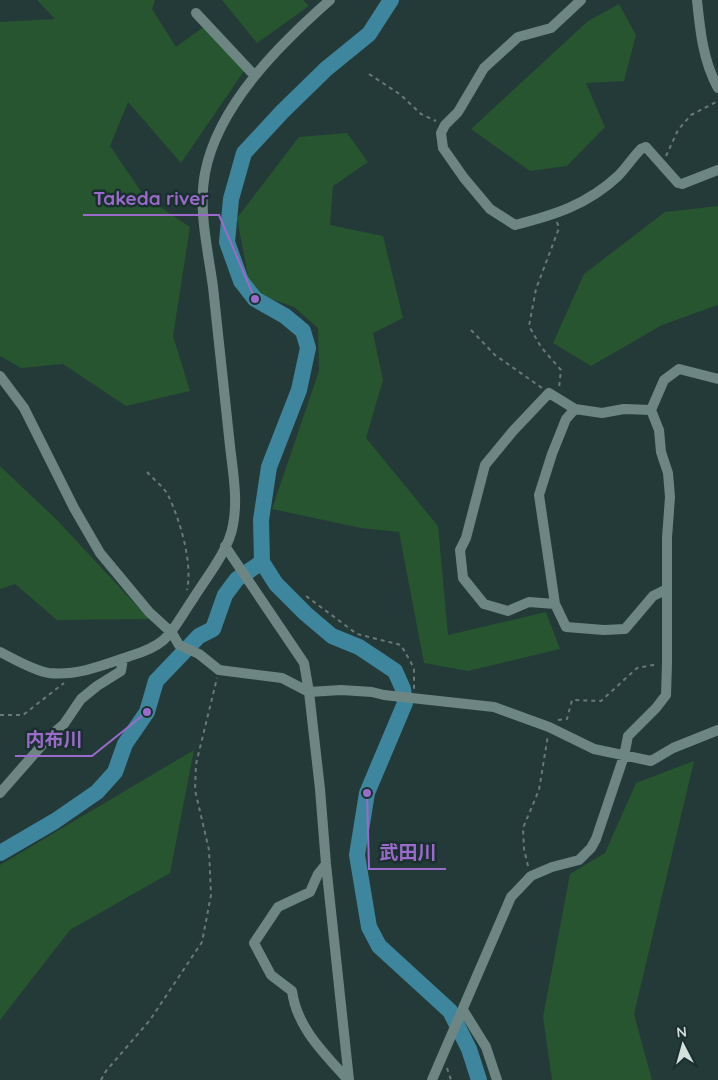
<svg xmlns="http://www.w3.org/2000/svg" width="718" height="1080" font-family="Quicksand,'Noto Sans JP',sans-serif">
<rect width="100%" height="100%" fill="#243a38"/>
<path fill="#265530" d="M37,0H155L152,9L176,47L205,26L244,71L181,163L128,102L110,146L144,196L190,227L173,336L190,391L126,406L63,364L21,368L0,356V22L55,19Z
M222,0H303L309,6L257,43Z
M619,4L636,35L624,81L586,83L605,127L567,166L530,171L471,129L588,21Z
M347,133L368,162L333,186L330,225L383,236L403,318L373,333L383,380L366,438L438,526L448,635L546,612L560,649L468,671L424,663L399,532L361,528L272,509L319,371L318,328L294,307L251,292L237,218L299,137Z
M718,206V305L662,325L591,366L553,343L584,274L665,212Z
M0,466L58,521L149,619L57,620L15,584L0,589Z
M194,750L170,873L70,930L0,1020V865Z
M694,761L634,1014L652,1080H552L543,1017L570,874L605,853L636,783Z"/>
<g fill="none" stroke-linecap="round" stroke-linejoin="round">
<path stroke="#3e859e" stroke-width="16" d="M391,0L369,34L326,69L282,112L244,153L231,199L227,242L241,281L255,299L285,316L303,331L308,348L299,390L269,467L261,520L262,562L276,584L306,614L332,636L359,647L395,671L403,689L405,703L367,793L357,855L369,927L379,946L450,1011L469,1049L479,1080
M0,853L55,821L97,792L115,772L125,744L147,712L156,681L199,636L213,629L225,595L237,579L262,562"/>
<path stroke="#687a78" stroke-width="2" stroke-dasharray="4 4" stroke-linecap="butt" d="M369,74L401,95L421,114L436,121
M666,156L678,130L691,115L718,101
M557,222L559,228L536,289L529,326L541,347L561,370L559,388
M471,330L495,355L542,388
M147,472C153,479 163,486 168,495C180,520 193,563 187,590
M306,596L357,634L401,645L414,668V690
M0,715H23L64,683
M558,720L567,719L572,700L601,701L637,668L658,664
M528,866L524,849L523,828L539,790L548,735
M447,1068L451,1080
M101,1080L106,1071L150,1020L202,942L211,895L209,850L195,790L196,764L217,678"/>
<path stroke="#6d8683" stroke-width="10" d="M581,0L551,28L518,37L484,68L458,112L445,125L441,133L443,148L464,178L490,209L515,225C554,215 587,205 618,176C626,168 633,157 641,149L646,147L678,183L682,184L718,170
M697,0C700,30 703,61 718,88
M196,13L254,75
M0,376L24,408L74,508L100,553L149,612L172,633L179,645L199,654L219,670L282,678L309,692L341,690L372,692L384,695L494,707L549,727L594,749L651,761L673,748L718,730
M651,410L624,409L602,413L575,409L549,393L513,431L485,465L466,538L460,550L463,578L484,604L508,611L529,602L555,604L566,627L604,630L625,629L653,596L667,589
M225,546L304,663L309,692L320,789L326,864L349,1080
M555,604L539,495L552,454L566,419L575,409
M0,652C14,659 34,671 49,673C77,676 104,665 130,656C171,644 171,631 193,599C206,578 229,550 233,525C238,500 233,472 230,446C224,393 219,340 213,287C208,250 198,210 205,173C218,105 280,44 330,0
M0,793L50,736L64,724L81,699L97,686L121,671L123,659
M326,864L318,874L310,892L278,907L254,943L271,975L292,991C297,1028 324,1053 348,1080
M463,1010L486,1047L497,1080
M432,1080L511,897L531,876L552,867L579,860L591,848L596,839L624,756L628,736L656,708L666,695L667,663V538L670,497L668,473L661,452L659,430L651,410L664,380L679,369L718,379"/>
</g>
<path fill="none" stroke="#9a6bca" stroke-width="2" d="M255 299L219 215H83M147 712L92 756H15M367 793L369 869H446"/>
<g fill="#9a6bca" stroke="#1a302e" stroke-width="2">
<circle cx="255" cy="299" r="5"/>
<circle cx="147" cy="712" r="5"/>
<circle cx="367" cy="793" r="5"/>
</g>
<g font-size="19" text-anchor="middle" font-weight="bold" fill="#9a6bca" stroke="#1a302e" stroke-width="5" stroke-linejoin="round" paint-order="stroke">
<text x="151" y="205">Takeda river</text>
<text x="54" y="746">内布川</text>
<text x="408" y="859">武田川</text>
</g>
<g transform="translate(683 1045) rotate(354)" stroke="#1a302e" stroke-width="4" paint-order="stroke">
<path d="M0-4L9 19L0 12L-9 19Z" fill="#d3e0de"/>
<text y="-8" font-size="14" font-weight="bold" text-anchor="middle" fill="#d3e0de">N</text>
</g>
</svg>
